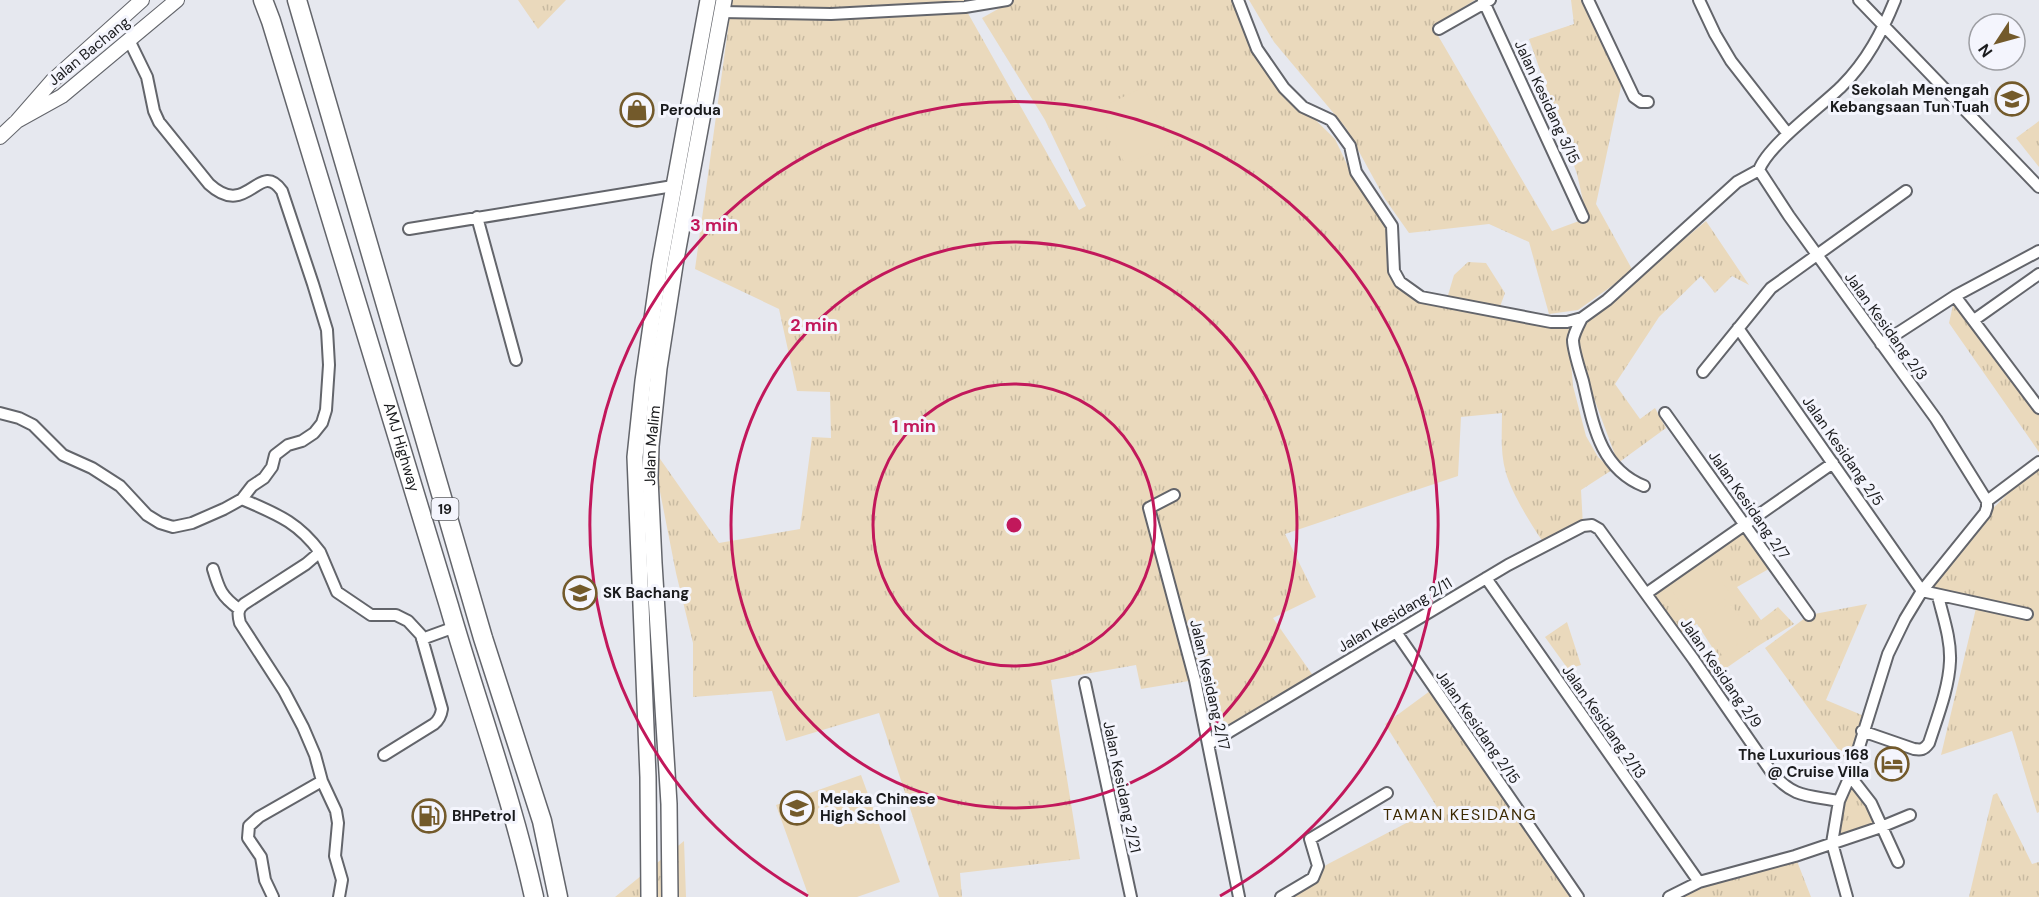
<svg xmlns="http://www.w3.org/2000/svg" width="2039" height="897" font-family="'DM Sans',sans-serif">
<defs>
<pattern id="grass-tufts" width="24" height="20" patternUnits="userSpaceOnUse" patternTransform="scale(1.5)"><rect width="24" height="20" fill="#ead9bc"/><path d="M3 7l-1-3M5 7V3M7 7l1-3M15 17l-1-3M17 17v-4M19 17l1-3" fill="none" stroke="#c8baa1"/></pattern>
</defs>
<rect width="100%" height="100%" fill="#e6e8ef"/>
<path fill="url(#grass-tufts)" d="M518,0H566L538,29Z
M732,0H998L965,8L1079,210L1086,206L1045,120L982,18L1014,0H1238L1257,49L1294,99L1335,139L1354,179L1394,236V272L1421,297L1446,302L1454,275L1468,262L1486,263L1505,293L1498,312L1579,327L1706,221L1749,285L1732,276L1715,293L1701,276L1659,317L1615,384L1640,419L1655,408L1666,428L1618,463L1573,342L1571,363L1573,386L1586,436L1598,457L1612,470L1581,490L1583,526L1546,546C1533,528 1512,494 1506,473C1500,453 1502,432 1502,413L1461,417L1458,476L1285,534L1316,597L1273,618L1316,680L1209,744L1195,680L1141,689L1136,665L1051,680L1080,859L960,873L962,897H939L879,713L786,741L772,691L693,697V643L676,573L651,446L719,543L800,529L812,437L831,438L830,392L797,391L779,309L695,269Z
M1249,0H1475L1433,27L1552,231L1587,218L1577,174L1529,39L1574,24L1571,0H1586L1622,82L1596,204L1633,271L1578,310L1549,314L1529,242L1489,224L1409,233L1385,199L1346,128L1274,42Z
M2039,121V167L2016,138Z
M1955,296L2039,408V452L1949,323Z
M2039,463V812L2037,813L2012,731L1941,755L1977,604L1922,591L1972,529Z
M1745,525L1774,566L1737,587L1761,620L1778,607L1794,624L1758,646L1709,680L1694,660L1712,647L1697,624L1677,636L1647,593Z
M1867,604L1826,700L1864,716L1848,763L1765,648L1809,615Z
M1567,622L1581,665L1568,669L1545,637Z
M1434,688L1578,897H1276L1328,864L1437,807L1385,724Z
M1850,776L1881,827L1833,843Z
M1997,793L2032,864L2039,862V897H1969L1993,795Z
M684,841L686,897H615Z
M1795,856L1811,897H1669Z"/>
<path fill="#ead9bc" d="M1144,87L1169,145L1125,164L1098,109Z
M1707,560L1731,595L1694,622L1670,588Z
M1730,603L1752,634L1722,655L1700,624Z
M861,775L900,882L857,897H809L776,805Z"/>
<g fill="none" stroke-linecap="round" stroke-linejoin="round">
<g stroke="#63656b" stroke-width="14">
<path id="minor" d="M1238,0L1257,49L1284,88L1303,107L1331,120L1350,146L1356,172L1392,226L1394,271L1400,282L1421,297L1551,322H1567L1582,318L1607,300L1737,182L1759,170C1768,145 1822,106 1842,86C1867,61 1882,32 1895,0
M1483,0L1583,217
M1588,0L1634,97L1641,102H1648
M1699,0L1715,34L1731,61L1788,134
M1859,0L2039,187
M721,12L831,14L965,7L1007,0
M1439,29L1490,0
M129,40L147,77L154,111L159,122L209,184C248,220 259,158 282,191L313,284L327,330L329,365L326,410L322,423L314,433L302,441L288,445L275,455L272,467L264,478L252,486L242,499
M1759,170L1789,216L1936,419L1987,501V507L1985,513L1922,591L1905,619L1888,654L1850,776L1839,801L1832,843L1847,897
M477,217L516,360
M409,229L673,186
M1955,296L2039,408
M1582,318C1579,324 1574,333 1573,340C1573,350 1580,371 1583,381C1593,423 1599,468 1644,486
M1974,320L2039,274
M1738,328L1922,591L2027,614
M1881,344L1955,296L2039,251
M1703,372L1771,288L1906,191
M0,413L19,418L33,425L63,455L92,468L120,486L147,515L160,523L173,527L192,523L224,509L242,499C276,514 297,521 320,552L306,564L244,604C237,610 238,615 240,623L284,691L303,727L315,755L322,781L336,811L338,823L335,856L342,880L339,897
M1665,413L1809,615
M1174,495L1149,508L1195,680L1239,897
M1987,501L2039,462
M320,552L337,592L371,615H396L408,621L421,635L442,709C441,716 439,720 434,724L384,755
M213,569C219,589 221,596 239,609
M1486,578L1699,882
M1647,593L1833,463
M1396,632L1578,897
M422,639L455,627
M1085,683L1131,897
M1862,731L1914,749C1921,750 1924,750 1929,743C1937,718 1949,688 1950,661C1951,639 1943,617 1938,596
M1209,744L1508,565L1583,526L1592,525L1599,529L1694,660L1772,773C1794,798 1807,795 1839,801
M1850,776L1871,803L1898,862
M273,897L265,880L261,857L248,838L249,826L259,817L322,781
M1281,897L1313,878L1318,866L1310,839L1387,793
M1669,897L1699,882L1795,856L1881,827L1910,815"/>
</g>
<g stroke="#63656b" stroke-width="16">
<path id="tertiary" d="M17,121L62,96L177,0
M0,137L17,121L52,81L142,0"/>
</g>
<g stroke="#63656b" stroke-width="18">
<g id="secondary">
<path d="M649,897L648,777L635,457L643,381L660,263L708,0"/>
<path id="s1" d="M670,897L669,804L654,563L650,478L651,446L659,368L675,265L724,0"/>
</g>
</g>
<g stroke="#63656b" stroke-width="21">
<g id="trunk">
<path id="s2" d="M263,0L271,21C332,216 391,411 449,606C477,703 512,798 534,897"/>
<path d="M297,0L483,638L542,821L558,897"/>
</g>
</g>
<use href="#minor" stroke="#fff" stroke-width="10"/>
<use href="#tertiary" stroke="#fff" stroke-width="14"/>
<use href="#secondary" stroke="#fff" stroke-width="15"/>
<use href="#trunk" stroke="#fff" stroke-width="18"/>
</g>
<g fill="none" stroke="#c2185b" stroke-width="3">
<circle cx="1014" cy="525" r="141"/>
<circle cx="1014" cy="525" r="283"/>
<path d="M808 896A424 424 0 1 1 1220 896"/>
</g>
<defs>
<g id="school-ring" transform="scale(1.725)"><circle r="9.5" fill="#f4f5fd" stroke="#735a2b" stroke-width="1.5"/><path d="M0-5L7-2L0 1L-7-2ZM-4 1L0 2.5L4 1V4Q0 6-4 4Z" fill="#735a2b"/></g>
<g id="shop-ring" transform="scale(1.725)"><circle r="9.5" fill="#f4f5fd" stroke="#735a2b" stroke-width="1.5"/><path d="M-5-2.5h2.3a2.7 3.5 0 0 1 5.4 0H5L5.5 6h-11ZM-1.5-2.5h3a1.5 2.3 0 0 0-3 0Z" fill="#735a2b"/></g>
<g id="hotel-ring" transform="scale(1.725)"><circle r="9.5" fill="#f4f5fd" stroke="#735a2b" stroke-width="1.5"/><path d="M-6-4.5h1.5V1H6V5H4.5V3h-9V5H-6ZM-4 0a1.8 1.8 0 1 1 3.6 0ZM.5 0V-2.5h3Q6-2.5 6 0Z" fill="#735a2b"/></g>
<g id="fuel-ring" transform="scale(1.725)"><circle r="9.5" fill="#f4f5fd" stroke="#735a2b" stroke-width="1.5"/><path d="M-5.5-6h7V0h2V4h1.3V-2.5L3-4.5l.8-.8L6-3V5H2.5V1h-1V6h-7ZM-4.2-4.7v3.2H.2V-4.7Z" fill="#735a2b"/></g>
</defs>
<g fill-rule="evenodd">
<use href="#school-ring" x="2012" y="99"/>
<use href="#shop-ring" x="637" y="110"/>
<use href="#school-ring" x="580" y="593"/>
<use href="#hotel-ring" x="1892" y="764"/>
<use href="#school-ring" x="797" y="808"/>
<use href="#fuel-ring" x="429" y="816"/>
</g>
<g text-anchor="middle" stroke-width="6" stroke-linejoin="round" paint-order="stroke">
<rect fill="#f4f5fd" stroke="#5b5c60" stroke-width="1.5" x="431.5" y="498" width="27" height="22" rx="4.5"/>
<g font-size="14" font-weight="bold" fill="#1a1b1d">
<text x="445" y="514">19</text>
</g>
<g font-size="15" fill="#1a1b1d" stroke="#f4f5fd">
<text transform="translate(89 51) rotate(-39)" y="5">Jalan Bachang</text>
<text transform="translate(1547 102) rotate(65)" y="5">Jalan Kesidang 3/15</text>
<text transform="translate(1886 326) rotate(54)" y="5">Jalan Kesidang 2/3</text>
<text dy="5" stroke="none"><textPath href="#s1" startOffset="452">Jalan Malim</textPath></text>
<text dy="5" stroke="none"><textPath href="#s2" startOffset="468">AMJ Highway</textPath></text>
<text transform="translate(1843 451) rotate(55)" y="5">Jalan Kesidang 2/5</text>
<text transform="translate(1749 505) rotate(55)" y="5">Jalan Kesidang 2/7</text>
<text transform="translate(1395 615) rotate(-31)" y="5">Jalan Kesidang 2/11</text>
<text transform="translate(1721 673) rotate(55)" y="5">Jalan Kesidang 2/9</text>
<text transform="translate(1210 685) rotate(77)" y="5">Jalan Kesidang 2/17</text>
<text transform="translate(1604 722) rotate(55)" y="5">Jalan Kesidang 2/13</text>
<text transform="translate(1478 727) rotate(55)" y="5">Jalan Kesidang 2/15</text>
<text transform="translate(1122 787) rotate(78)" y="5">Jalan Kesidang 2/21</text>
</g>
<g font-size="15" font-weight="bold" fill="#1a1b1d" stroke="#f4f5fd" text-anchor="start">
<text x="1989" y="95" text-anchor="end">Sekolah Menengah<tspan x="1989" dy="17">Kebangsaan Tun Tuah</tspan></text>
<text x="660" y="115">Perodua</text>
<text x="603" y="598">SK Bachang</text>
<text x="1869" y="760" text-anchor="end">The Luxurious 168<tspan x="1869" dy="17">@ Cruise Villa</tspan></text>
<text x="820" y="804">Melaka Chinese<tspan x="820" dy="17">High School</tspan></text>
<text x="452" y="821">BHPetrol</text>
</g>
<g font-size="16" letter-spacing="1.5" fill="#3c2901" stroke="#f4f5fd">
<text x="1460" y="820">TAMAN KESIDANG</text>
</g>
</g>
<circle cx="1014" cy="525" r="9" fill="#c2185b" stroke="#f4f5fd" stroke-width="3"/>
<g font-size="18" text-anchor="middle" font-weight="bold" fill="#c2185b" stroke="#f4f5fd" stroke-width="6" stroke-linejoin="round" paint-order="stroke">
<text x="714" y="231">3 min</text>
<text x="814" y="331">2 min</text>
<text x="914" y="432">1 min</text>
</g>
<g transform="translate(1997 42) rotate(234)"><circle r="28" fill="#f4f5fd" stroke="#9d9ea3" stroke-width="1.5"/>
<path d="M0-4.5L10 22L0 15L-10 22Z" fill="#735a2b"/>
<text y="-9" font-size="16" font-weight="bold" text-anchor="middle" fill="#1a1b1d">N</text>
</g>
</svg>
